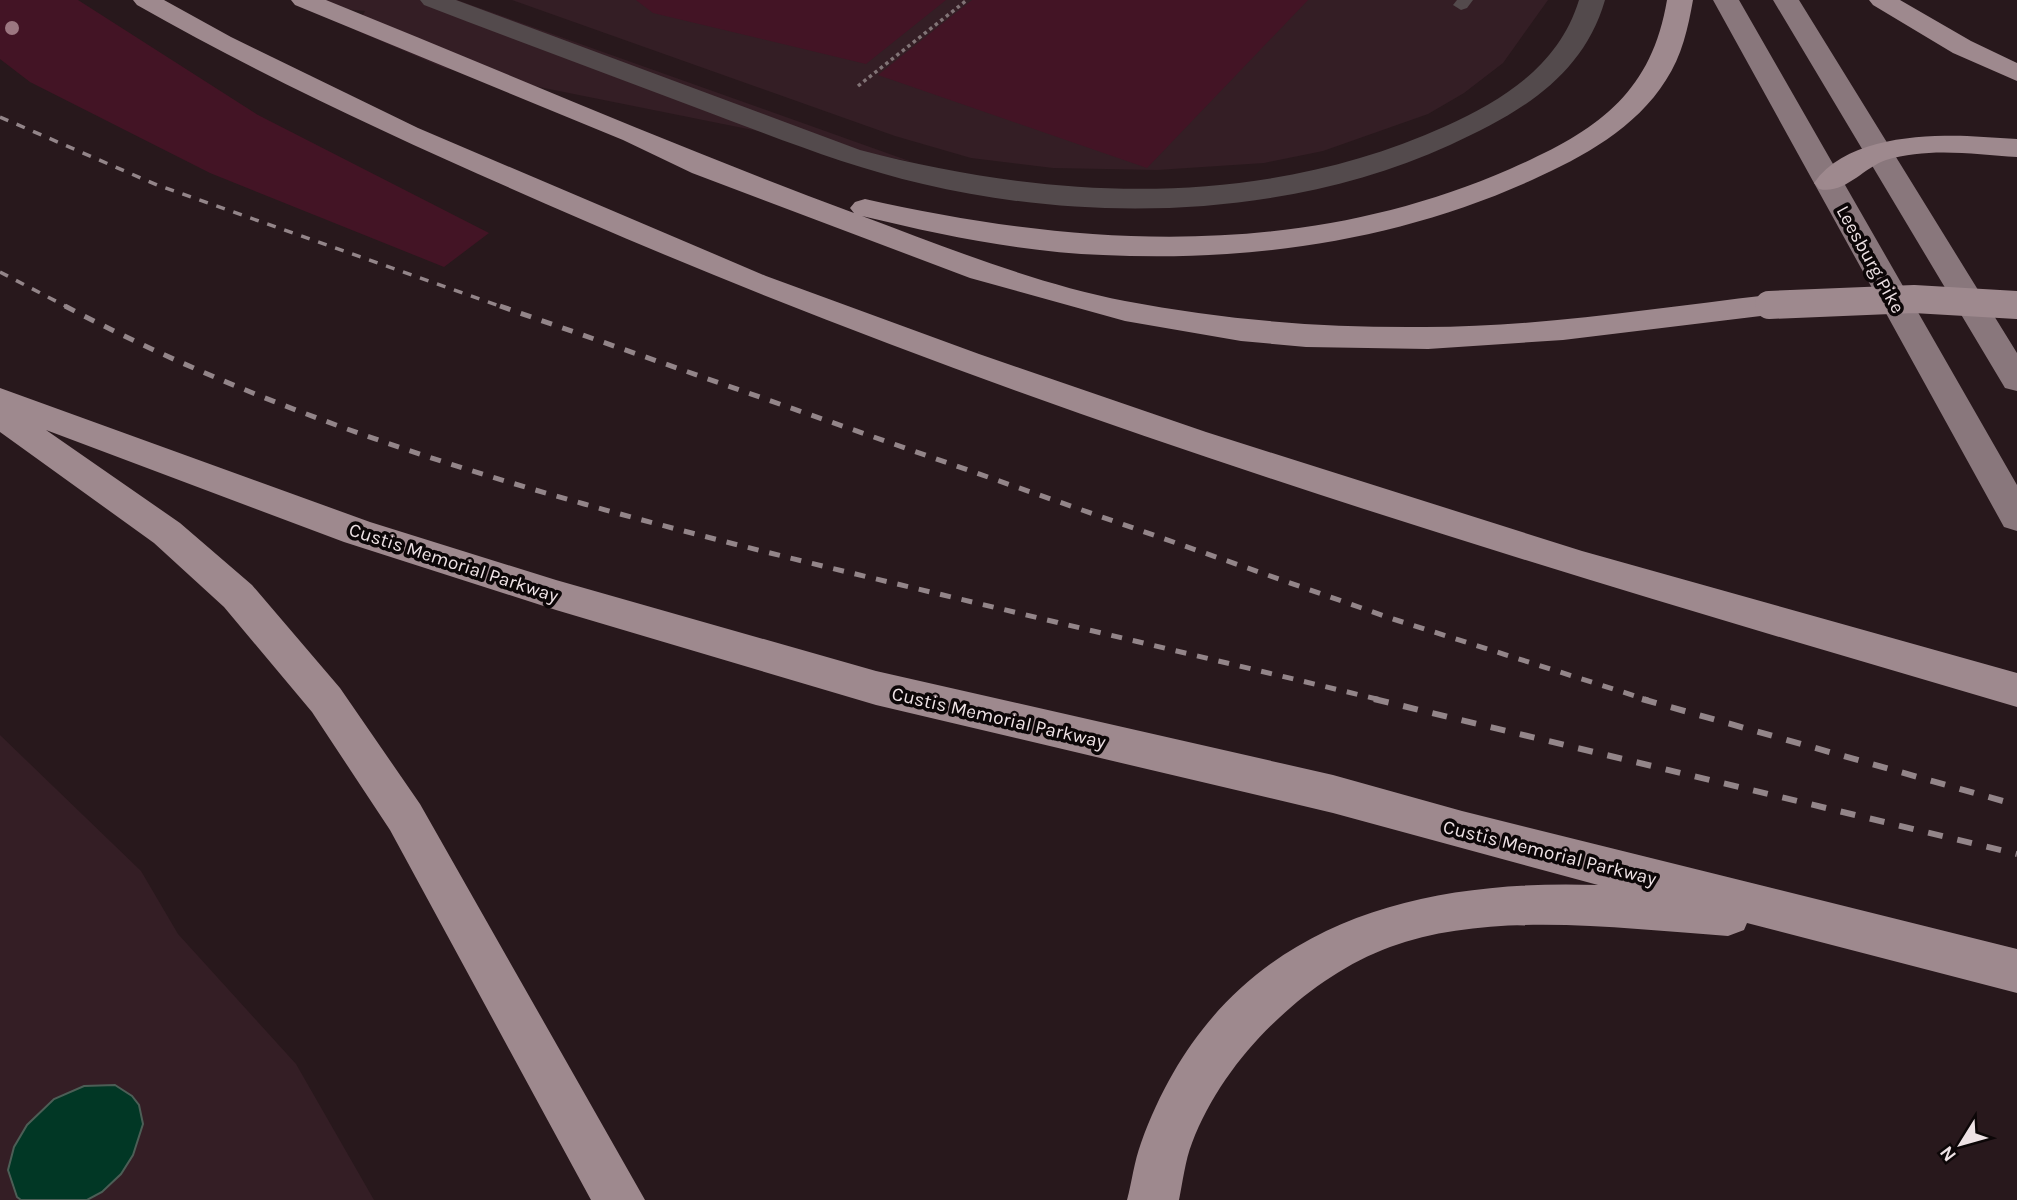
<svg xmlns="http://www.w3.org/2000/svg" width="2017" height="1200" font-family="Karla,sans-serif">
<rect width="100%" height="100%" fill="#28181c"/>
<path fill="#341e25" d="M298,0H457L912,162L444,68L355,30L365,11L311,6Z
M512,0H1548L1503,63L1464,93L1428,114L1323,151L1264,163L1157,170L1053,168L971,158L895,136Z
M0,735L141,871L178,934L296,1064L374,1200H0Z"/>
<path fill="#431425" d="M0,0H78L258,115L489,233L444,267L210,173L30,82L0,59Z
M636,0H946L866,64L653,13Z
M972,0H1308L1147,168L878,75Z"/>
<path fill="#013725" stroke="#4c5e56" stroke-width="2" d="M115,1085L132,1096L139,1105L143,1124L133,1155L121,1174L102,1192L87,1200H21L17,1197L8,1170L14,1147L27,1125L54,1099L84,1086Z"/>
<g fill="none" stroke-linecap="round" stroke-linejoin="round">
<path stroke="#817376" stroke-width="3.5" stroke-dasharray="3.5 3.5" stroke-linecap="butt" d="M858,86L967,0"/>
<path fill="#534a4c" fill-rule="evenodd" d="M1457,0H1473L1467,8L1461,10L1453,5Z"/>
<path fill="#534a4c" fill-rule="evenodd" d="M420,0H456L860,150C1054,201 1260,210 1446,126C1505,99 1559,65 1579,0H1605C1583,77 1518,114 1450,145C1290,218 1093,224 923,184C845,166 772,136 697,108C606,74 515,40 424,5Z"/>
<path fill="#89777c" fill-rule="evenodd" d="M1713,0H1739L2017,485V531L2004,527Z
M1773,0H1799L2017,353V391L2005,388Z"/>
<path fill="#9e898e" fill-rule="evenodd" d="M133,0H164L231,37L418,128L766,276L979,354L1206,432L1582,551L2017,673V707C1532,565 1047,421 583,220C431,154 281,87 137,5Z
M291,0H326C502,71 676,147 854,213L850,208L855,202L865,199C1082,248 1301,260 1510,169C1594,132 1651,96 1667,0H1693C1688,28 1682,56 1666,80C1636,128 1583,157 1532,180C1397,241 1250,262 1103,255C1021,252 941,235 862,216C948,248 1034,283 1125,301C1224,320 1324,328 1425,327C1540,327 1655,308 1769,295L1780,298L1785,305L1780,312L1769,315L1563,340L1428,349L1306,347L1241,341L1125,321L970,278L692,173L623,140L295,5Z
M1869,0H1900L1971,41L2017,63V81L1953,53L1873,5Z
M1967,136L2017,139V157C1974,154 1928,147 1886,160C1863,168 1844,195 1819,189L1814,183C1846,138 1918,135 1967,136Z
M0,388L370,522L556,580L876,671L1333,775L1462,811L2017,949V993L1747,923L1744,930L1728,936C1623,929 1491,910 1390,947C1349,962 1311,988 1279,1018C1242,1052 1210,1096 1192,1143C1185,1161 1183,1181 1179,1200H1127C1132,1181 1134,1162 1141,1143C1216,935 1394,878 1598,885L1333,813L876,705L556,610L344,542L46,430L180,523L252,585L340,688L420,804L645,1200H591L390,830L312,712L224,607L154,543L0,432Z"/>
<path stroke="#938589" stroke-width="3.5" stroke-dasharray="9 9" stroke-linecap="butt" d="M0,117L157,185L505,308
M0,272L69,308"/>
<path stroke="#938589" stroke-width="5" stroke-dasharray="11 11" stroke-linecap="butt" d="M65,306C309,435 577,506 843,571C1022,614 1202,657 1381,700
M500,306L1393,619L1648,700"/>
<path stroke="#938589" stroke-width="6" stroke-dasharray="15 15" stroke-linecap="butt" d="M1374,699L2017,854
M1642,699L2017,805"/>
<path stroke="#9e898e" stroke-width="28" d="M1769,305L1914,299L2017,305"/>
</g>
<circle fill="#9c7781" cx="12" cy="28" r="7"/>
<g text-anchor="middle" stroke-width="7" stroke-linejoin="round" paint-order="stroke">
<g font-size="19" fill="#eee2e5" stroke="#0c0607">
<text transform="translate(1871 259) rotate(61)" y="7">Leesburg Pike</text>
<text transform="translate(454 562) rotate(18)" y="7">Custis Memorial Parkway</text>
<text transform="translate(999 717) rotate(13)" y="7">Custis Memorial Parkway</text>
<text transform="translate(1550 852) rotate(14)" y="7">Custis Memorial Parkway</text>
</g>
</g>
<g transform="translate(1961 1144) rotate(233)" stroke="#0c0607" stroke-width="5" paint-order="stroke">
<path d="M0-5L12 26L0 18L-12 26Z" fill="#eee2e5"/>
<text y="-10" font-size="19" font-weight="bold" text-anchor="middle" fill="#eee2e5">N</text>
</g>
</svg>
